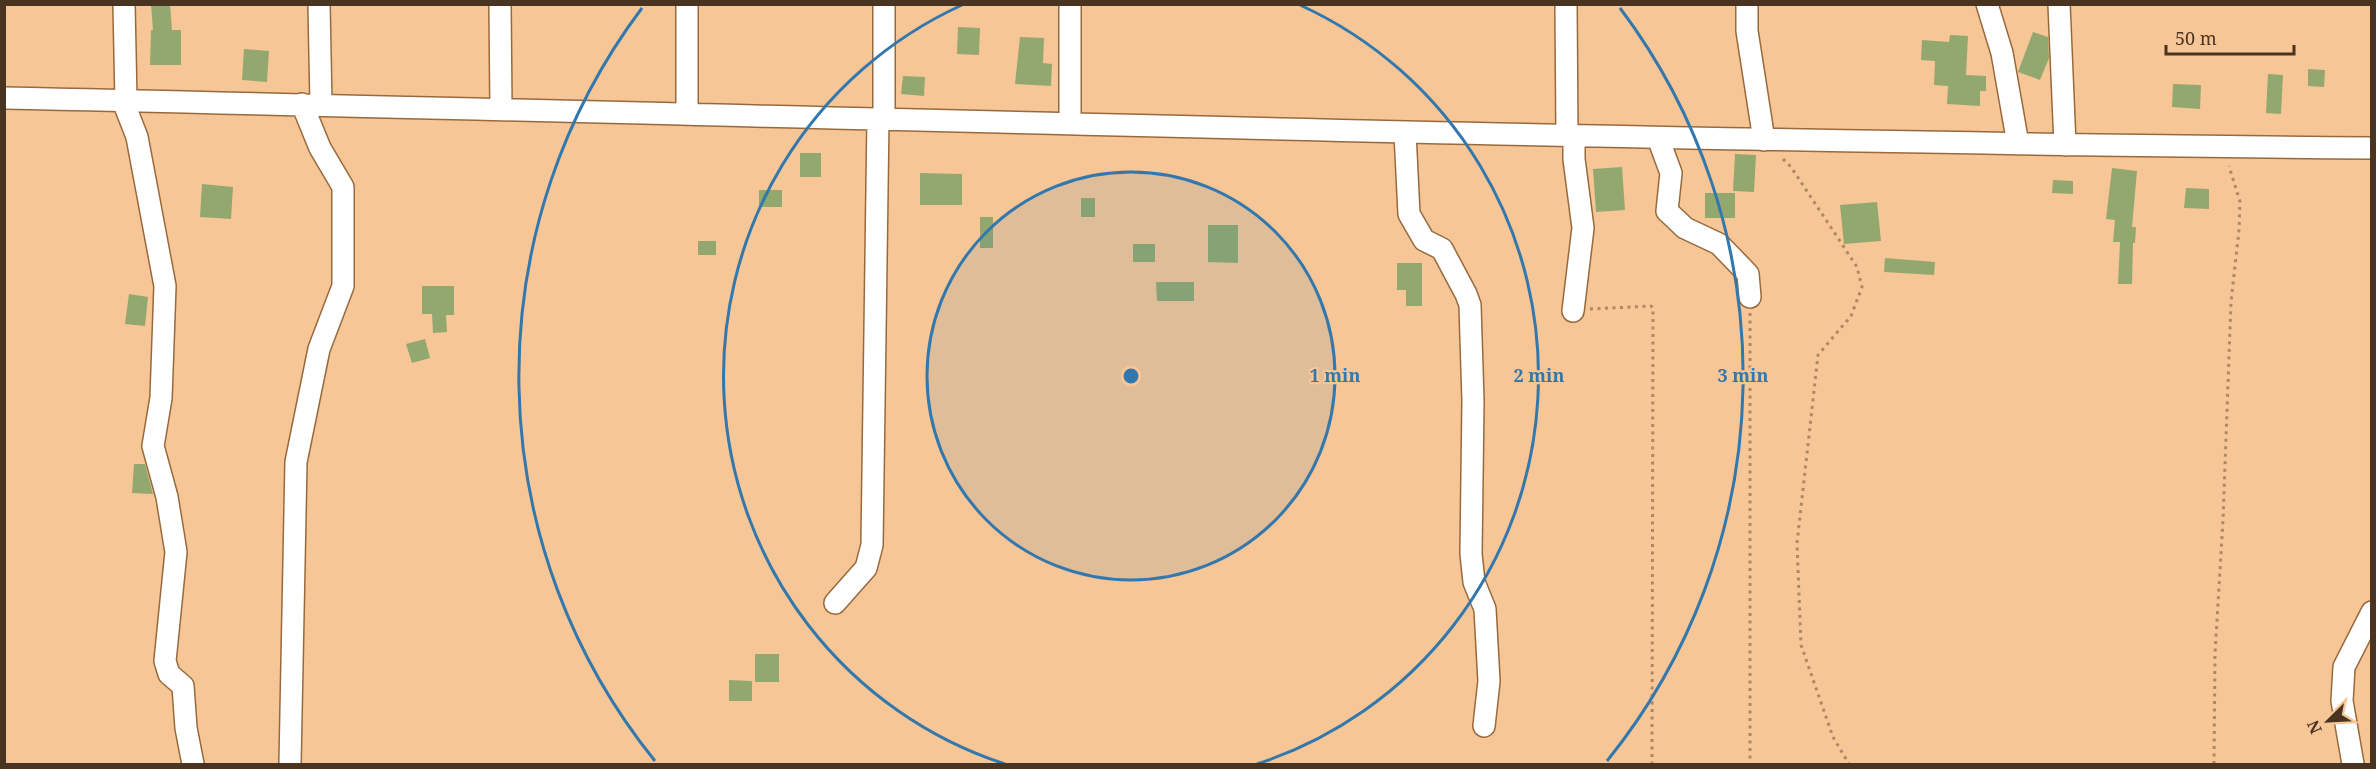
<svg xmlns="http://www.w3.org/2000/svg" width="2376" height="769" font-family="'Noto Serif',serif">
<rect width="100%" height="100%" fill="#f7c697"/>
<path fill="#93a86e" d="M151,4H170L172,30H181V65H150L151,30H153Z
M958,27L980,28L979,55L957,54Z
M2033,32L2048,37L2049,58L2040,80L2018,72Z
M1950,35L1968,36L1966,75L1986,76V91H1980V106L1947,104L1948,86L1934,85L1935,61L1921,60L1922,40L1949,42Z
M1020,37L1044,38L1043,63L1052,64L1051,86L1015,84Z
M244,49L269,51L267,82L242,80Z
M2308,69L2325,70L2324,87L2308,86Z
M2268,74L2283,75L2281,114L2266,113Z
M903,76L925,77L924,96L901,94Z
M2173,84L2201,85L2200,109L2172,107Z
M800,153H821V177H800Z
M1735,154L1756,155L1754,192L1733,191Z
M1622,167L1625,210L1596,212L1593,169Z
M2112,168L2137,171L2132,227H2136L2135,243H2133L2132,284H2118L2120,242H2113L2115,220L2106,219Z
M920,173L962,174V205H920Z
M2053,180L2073,181V194L2052,193Z
M202,184L233,187L231,219L200,217Z
M2186,188L2209,189V209L2184,208Z
M759,190H782V207H759Z
M1705,193H1735V218H1705Z
M1081,198H1095V217H1081Z
M1877,202L1881,241L1844,244L1840,205Z
M980,217H993V248H980Z
M1208,225H1238V263L1208,262Z
M698,241H716V255H698Z
M1133,244H1155V262H1133Z
M1885,258L1935,262L1934,275L1884,272Z
M1397,263H1422V306H1406V290H1397Z
M1156,282H1194V301H1157Z
M422,286H454V315H446L447,332L433,333L432,314H422Z
M129,294L148,297L145,326L125,324Z
M425,339L430,358L412,363L406,344Z
M134,464H145L153,494L132,493Z
M755,654H779V682H755Z
M729,680L752,681V701H729Z"/>
<g fill="none" stroke-linecap="round" stroke-linejoin="round">
<g stroke="#976a3d" stroke-width="24">
<path id="minor" d="M124,4L126,101
M319,4L321,105
M500,4L501,109
M687,4V113
M884,4V119
M1566,4L1567,136
M1747,4V31L1764,140
M1987,4L2002,53L2018,144
M2059,4L2065,145
M4,98C794,115 1582,141 2372,148
M123,101L137,137L165,286L161,398L153,446L167,497L176,552L165,661L169,674L183,686L186,728L193,764
M1070,124V4
M1405,133L1409,214L1424,240L1442,249L1466,294L1470,305L1473,401L1471,554L1474,582L1485,609L1489,681L1484,726
M1658,138L1671,173L1667,211L1685,228L1719,244L1748,274L1750,297
M1573,311L1583,228L1574,159V136
M835,603L866,568L872,545L878,118
M290,764L296,462L319,349L343,286V187L320,148L302,104
M2353,764L2342,701L2344,667L2372,612"/>
</g>
<path stroke="#ad8865" stroke-width="3" stroke-dasharray="3 4.5" stroke-linecap="butt" d="M1783,159L1791,167L1857,267L1862,287L1851,316L1818,355L1797,543L1801,645L1833,737L1849,764
M1590,309L1651,306L1653,308L1652,764
M1750,313V764
M2214,764L2215,654L2223,520L2231,302L2239,230L2240,202L2229,166"/>
<use href="#minor" stroke="#fff" stroke-width="21"/>
</g>
<circle cx="1131" cy="376" r="204" fill="#3378ad" fill-opacity=".12"/>
<g fill="none" stroke="#3378ad" stroke-width="3">
<circle cx="1131" cy="376" r="204"/>
<path d="M1005 764A408 408 0 0 1 962 5M1300 5A408 408 0 0 1 1257 764"/>
<path d="M655 761A612 612 0 0 1 642 8M1620 8A612 612 0 0 1 1607 761"/>
</g>
<circle cx="1131" cy="376" r="9" fill="#3378ad" stroke="#f7c697" stroke-width="3"/>
<g font-size="18" text-anchor="middle" font-weight="bold" fill="#3378ad" stroke="#f7c697" stroke-width="4.5" stroke-linejoin="round" paint-order="stroke">
<text x="1335" y="382">1 min</text>
<text x="1539" y="382">2 min</text>
<text x="1743" y="382">3 min</text>
</g>
<rect width="2376" height="769" fill="none" stroke="#483421" stroke-width="12"/>
<g transform="translate(2328 721) rotate(246)" stroke="#f7c697" stroke-width="4.5" paint-order="stroke">
<path d="M0-4.5L10 22L0 15L-10 22Z" fill="#483421"/>
<text y="-9" font-size="16" font-weight="bold" text-anchor="middle" fill="#483421">N</text>
</g>
<path d="M2166 45v9h128v-9" fill="none" stroke="#483421" stroke-width="3"/>
<text x="2175" y="45" font-size="18" fill="#483421" stroke="#f7c697" stroke-width="4.5" paint-order="stroke">50 m</text>
</svg>
